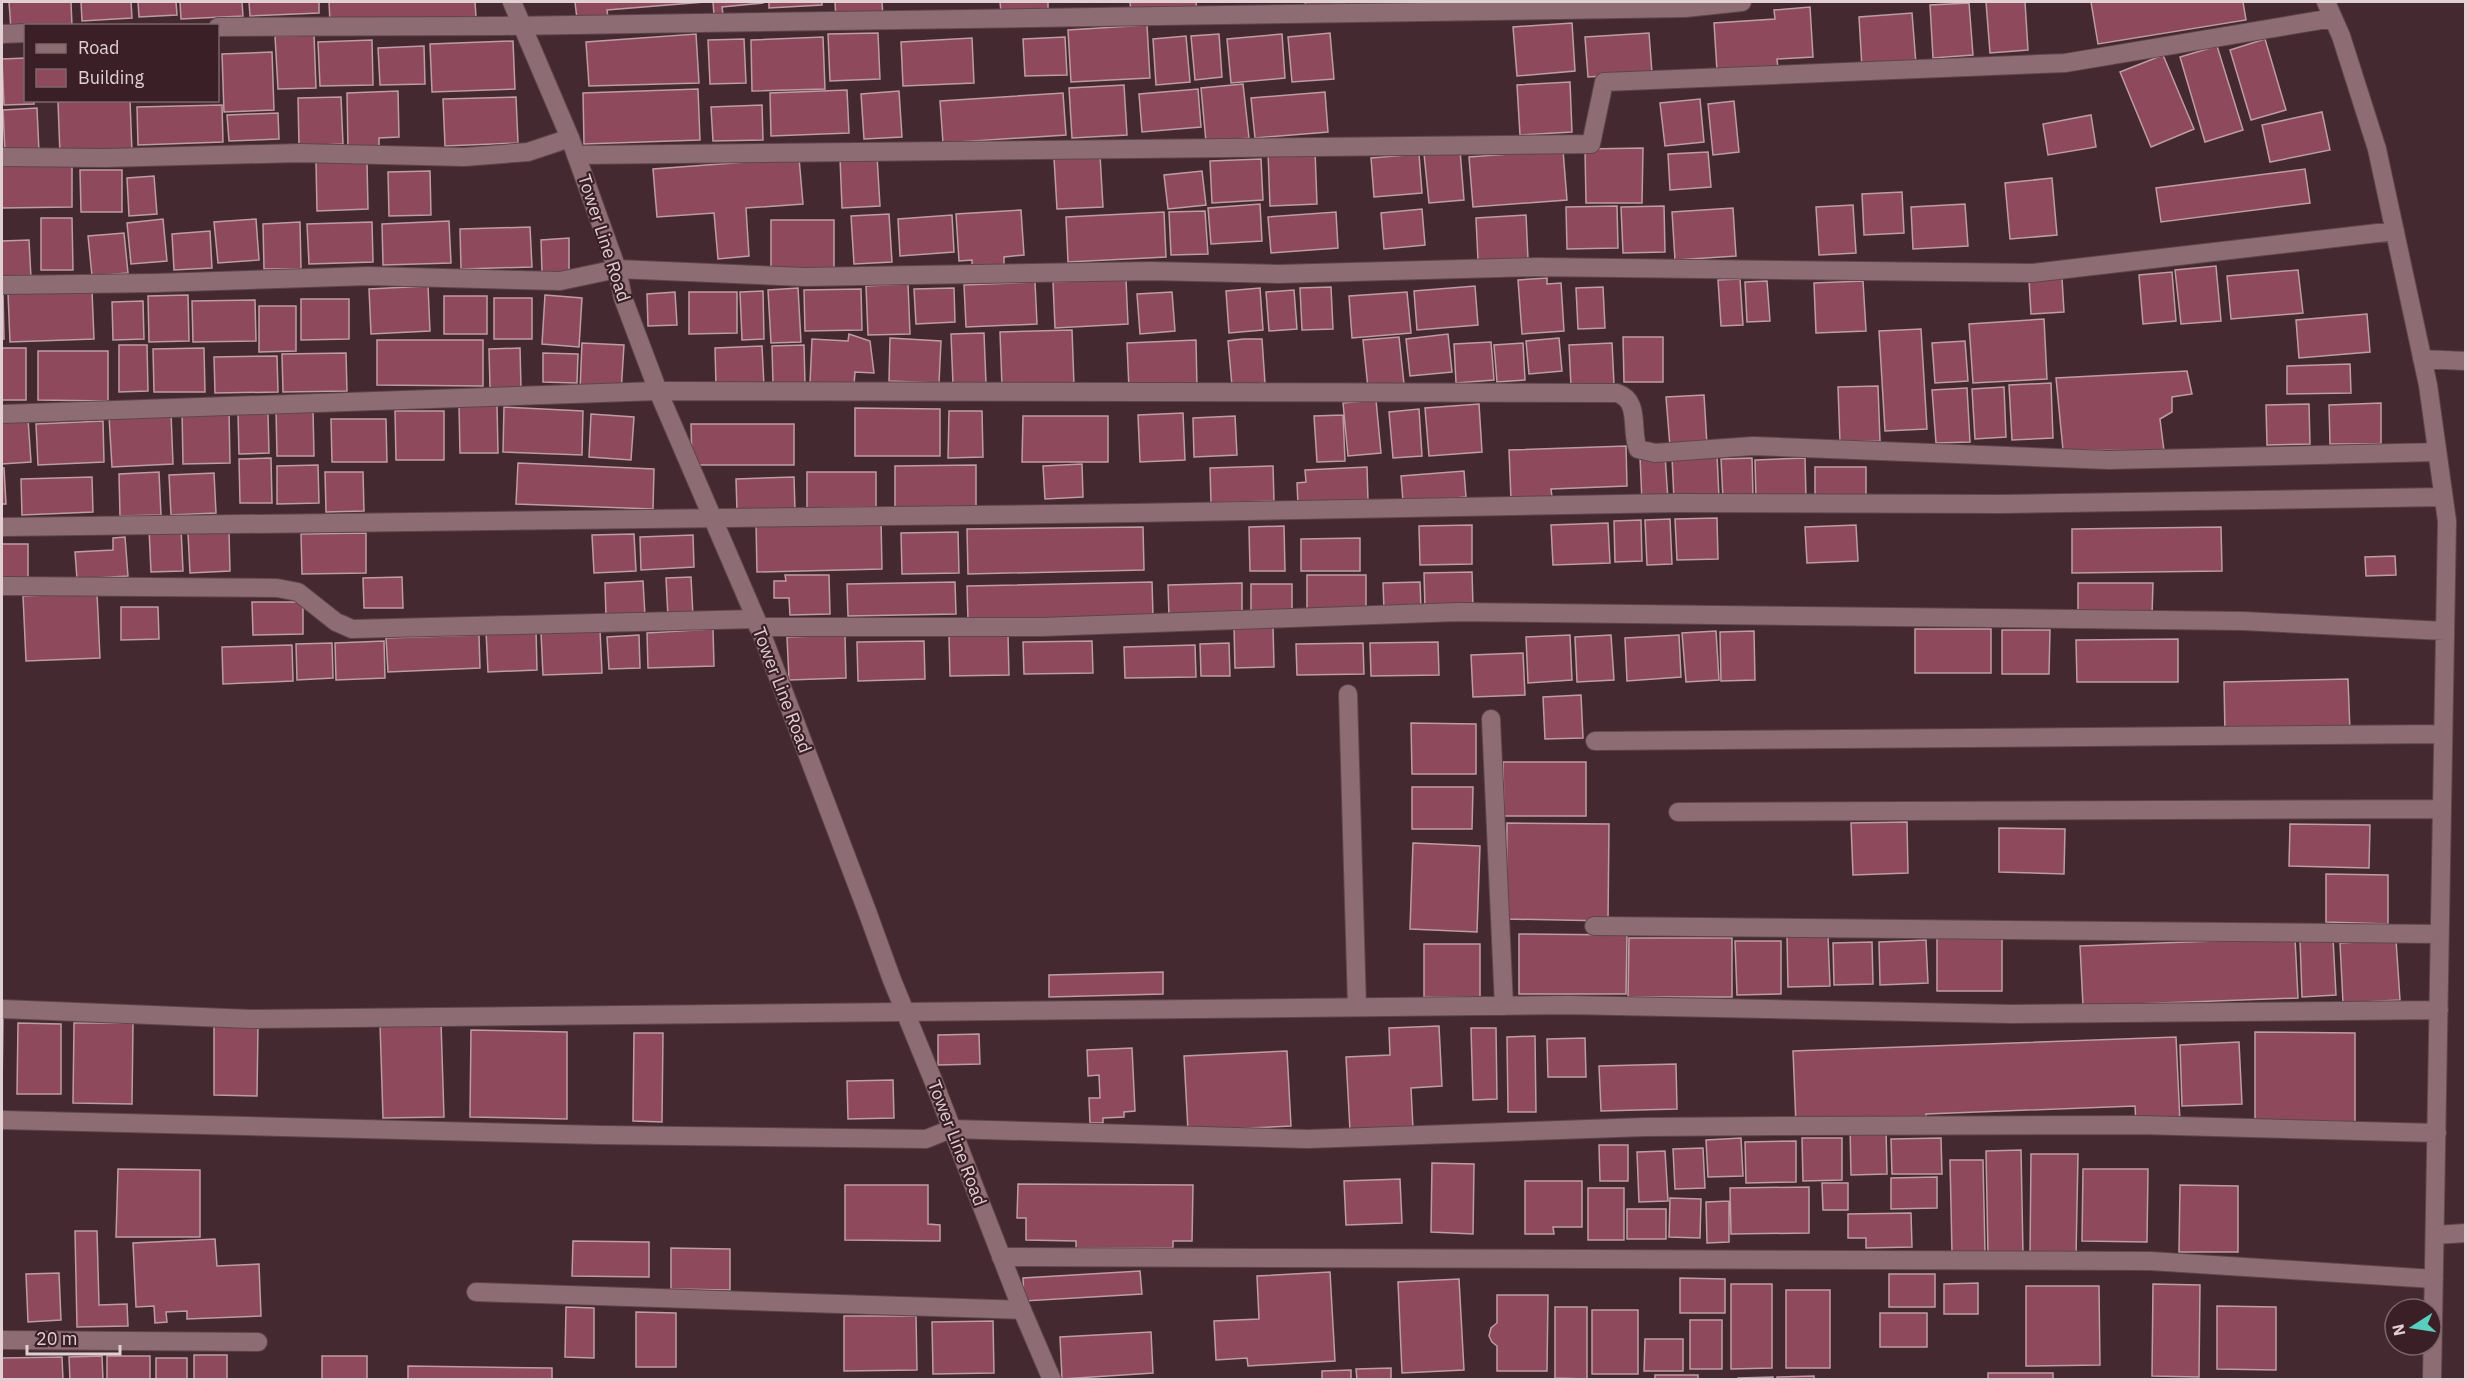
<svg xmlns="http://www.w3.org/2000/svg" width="2467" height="1381" font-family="'IBM Plex Sans',sans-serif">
<rect width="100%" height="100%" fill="#452930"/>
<path fill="#8f495d" stroke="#be9ca4" stroke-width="1.5" d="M9,2H71L72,26H26L11,29Z
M81,2H131L132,18L82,21Z
M138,2H176L177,15L139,17Z
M180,2H242L243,16L181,19Z
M249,2H319V13L250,16Z
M329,2H475L476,17L330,22Z
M575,2H705L607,10L608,17L577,19Z
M713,2H763V3L722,7L723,14L714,15Z
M769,2H822V5L769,8Z
M835,2H882L883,17L836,20Z
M1000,2H1048V10L1001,12Z
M1130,2H1196L1197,11L1131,13Z
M1305,2H1345V4L1306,6Z
M1351,2H1393L1394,5L1352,8Z
M1409,2H1443V4L1409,6Z
M1986,2H2025L2028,50L1990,53Z
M2091,2H2243L2246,20L2098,44Z
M1969,3L1973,55L1933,58L1930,5Z
M1810,7L1813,57L1777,59L1778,68L1717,71L1714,23L1775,19L1774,10Z
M1912,13L1916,64L1862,68L1859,17Z
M1572,23L1575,71L1517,76L1513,27Z
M1147,25L1150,78L1071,82L1068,30Z
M878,33L880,79L830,81L828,34Z
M1330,33L1334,79L1292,82L1288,37Z
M1649,33L1652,73L1588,77L1585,37Z
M696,34L699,83L589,86L586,42Z
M1219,34L1222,77L1195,80L1191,36Z
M1282,34L1285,78L1231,83L1227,39Z
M314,35L316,88L278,89L275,36Z
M1186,36L1190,82L1156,85L1153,39Z
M823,37L825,89L752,91L751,40Z
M1065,37L1067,75L1025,76L1023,39Z
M972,38L974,83L903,86L901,42Z
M744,39L746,83L710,84L708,40Z
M2265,39L2286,110L2251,120L2230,50Z
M372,40L373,85L320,86L318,42Z
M513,41L515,89L432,92L430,44Z
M424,46L425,84L380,85L378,48Z
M2217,46L2243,130L2205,142L2180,57Z
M272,52L274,110L224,112L222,54Z
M2163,55L2194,129L2151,147L2120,72Z
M26,58V100H34V104L4,105L2,59Z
M1570,82L1572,132L1520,135L1517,85Z
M1243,84L1249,138L1206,142L1201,88Z
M1124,85L1127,135L1072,138L1069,88Z
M698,89L700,140L584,144L583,93Z
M1198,89L1201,127L1142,132L1139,94Z
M847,90L849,133L771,136L770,93Z
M398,91L399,137L379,138V149L348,150L347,93Z
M899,91L902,137L864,139L861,94Z
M1325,92L1328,132L1255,138L1251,98Z
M1063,93L1066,135L943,143L940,101Z
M341,97L343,144L299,146L298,98Z
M516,97L518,143L445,146L443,99Z
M1700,99L1704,142L1665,146L1660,103Z
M130,100L132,152L60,154L58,102Z
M1734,101L1739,152L1713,155L1708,104Z
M222,105L223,142L138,145L137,107Z
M762,105L763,140L713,141L711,107Z
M37,108L39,152L5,154L3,110Z
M2322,112L2330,150L2270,162L2262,125Z
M278,113L279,139L229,141L227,115Z
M2091,115L2096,147L2048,155L2043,124Z
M1643,148L1642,203H1586L1585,149Z
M1315,150L1317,204L1270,206L1268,152Z
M1460,150L1464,200L1429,203L1424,154Z
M1563,150L1567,200L1473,207L1469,157Z
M1708,152L1711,187L1670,190L1668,154Z
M1419,154L1422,193L1374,197L1371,158Z
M1100,155L1103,207L1057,209L1054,158Z
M877,156L880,206L842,208L840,158Z
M799,158L803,204L746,208L749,256L718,259L714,213L657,217L653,169Z
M1261,159L1263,200L1212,203L1210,161Z
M2,161H72V207L2,208Z
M367,161L368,209L317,211L316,162Z
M2305,169L2310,203L2161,222L2156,188Z
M80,170H122V212H81Z
M430,171L431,215L389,216L388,172Z
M1202,171L1206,205L1168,209L1164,175Z
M154,176L157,214L129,216L127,178Z
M2052,178L2057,235L2010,239L2005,183Z
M1902,192L1904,233L1864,235L1862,194Z
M1260,204L1262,241L1211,244L1208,208Z
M1965,204L1968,246L1913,249L1911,207Z
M1853,205L1856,253L1819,255L1816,207Z
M1617,206L1618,248L1567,249L1566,207Z
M1664,206L1665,252L1623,253L1621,207Z
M1733,208L1736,256L1675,260L1672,212Z
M1422,209L1425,245L1384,249L1381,213Z
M1021,210L1024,255L1004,257V265L972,267V260L959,261L956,214Z
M1205,211L1208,254L1171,255L1169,212Z
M1164,212L1166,257L1068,262L1066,217Z
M1336,212L1338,248L1271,253L1268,217Z
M889,214L892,262L854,264L851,216Z
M952,215L954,252L900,256L898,219Z
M1526,215L1528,259L1478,261L1476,218Z
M41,218H72L73,270H41Z
M163,219L167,261L131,264L127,223Z
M256,219L259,260L218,263L214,222Z
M771,220H834V268H771Z
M449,221L451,263L383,265L382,224Z
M300,222L301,269H264L263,224Z
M372,222L373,262L309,264L307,224Z
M530,227L532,267L461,269L460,229Z
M210,231L212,268L174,270L172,234Z
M124,233L128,273L92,276L88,236Z
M569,238V272L542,273L541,240Z
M29,240L31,278L2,279V241Z
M2216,266L2221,321L2181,324L2175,270Z
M2298,270L2303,313L2231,319L2227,276Z
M2172,272L2176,321L2143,324L2139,275Z
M1547,278V284L1561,283L1564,331L1522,334L1518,280Z
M2062,278L2064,312L2031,314L2029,280Z
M1126,279L1128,324L1055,328L1053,282Z
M1740,279L1743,325L1721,326L1718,280Z
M1767,281L1770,321L1747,322L1745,282Z
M1863,281L1866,331L1816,333L1814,283Z
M1035,282L1037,324L966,327L964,285Z
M908,284L910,334L868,335L866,286Z
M428,286L430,331L371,334L369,289Z
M1475,286L1478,325L1417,330L1414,291Z
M1331,287L1333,329L1302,330L1300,288Z
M1603,287L1605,328L1578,329L1576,288Z
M798,288L801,342L771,343L768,290Z
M954,288L955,322L916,324L914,289Z
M1260,288L1263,330L1229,333L1226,291Z
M861,289L862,330L805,331L804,290Z
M1294,290L1297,329L1269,331L1266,292Z
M2,291H3L4,339H2Z
M92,291L94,339L10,342L8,293Z
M763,291L764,339L742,340L740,292Z
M675,292L677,325L648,326L647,294Z
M689,292H737V333L689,334Z
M1172,292L1175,331L1140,334L1137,294Z
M1407,292L1411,333L1352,338L1349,296Z
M188,295L189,341L149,342L148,296Z
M545,295L582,298L579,347L542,344Z
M444,296H487V334H444Z
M494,298H532V339H494Z
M301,299H349V339L301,340Z
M255,300L256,341L193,342L192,301Z
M143,301L144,339L113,340L112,302Z
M259,306H296V351L259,352Z
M2367,314L2370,352L2299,358L2296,320Z
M2044,319L2047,379L1973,383L1969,324Z
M1921,329L1927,429L1885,431L1879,331Z
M1072,330L1074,385L1002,387L1000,332Z
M984,333L986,384L953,385L951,334Z
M849,334L870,341L874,373L855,372L854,385L810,383L812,339L848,341Z
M1448,334L1452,372L1410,376L1406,339Z
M1399,337L1404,384L1368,388L1363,340Z
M1623,337H1663V382H1624Z
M890,338L941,341L939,383L889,381Z
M1559,338L1562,371L1529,374L1526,341Z
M1243,339H1262L1265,383L1232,386L1228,341Z
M377,340H483V386L377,385Z
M1196,340L1197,388L1129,390L1127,343Z
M1965,341L1968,381L1935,383L1932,343Z
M1491,342L1494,380L1456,383L1454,344Z
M582,343L624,345L621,393L580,390Z
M1523,343L1525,380L1497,382L1494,345Z
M1612,343L1614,384L1571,387L1569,345Z
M119,345H147L148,391L119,392Z
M804,345L805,385H773L772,346Z
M762,346L764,386L716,387L715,348Z
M2,348H26V400H2Z
M204,348L205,392H154L153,349Z
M520,348L521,388H490L489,349Z
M38,351H108V401L38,400Z
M346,353L347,391L283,392L282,354Z
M543,353L578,354L577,383L543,382Z
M277,356L278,392L215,393L214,357Z
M2350,364L2351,393L2287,394V366Z
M2187,371L2192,394L2172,397V412L2160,419L2164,451L2063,450L2056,378Z
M2051,383L2053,438L2012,440L2009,385Z
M1878,386L1880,441L1840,442L1838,387Z
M2004,387L2006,437L1975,439L1972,389Z
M1967,388L1970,442L1936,443L1932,390Z
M1704,395L1707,445L1670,447L1666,397Z
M1376,400L1381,453L1348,456L1343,403Z
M2381,403V444H2330L2329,405Z
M497,404L498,453H460L459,405Z
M1479,404L1482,452L1429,456L1425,408Z
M2309,404L2310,444L2267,445L2266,405Z
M504,407L583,411L582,455L503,452Z
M855,408L940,409V456H855Z
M313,409L314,456H277L276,410Z
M1419,409L1422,456L1393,458L1389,412Z
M182,410H229L230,463L183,464Z
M395,411H444V460H396Z
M949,411H982L983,457L948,458Z
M171,413L173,464L112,467L109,416Z
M1183,413L1185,460L1140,462L1138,415Z
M238,414H268L269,453L239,454Z
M591,414L634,417L631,460L589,457Z
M1343,415L1345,461L1317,462L1314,416Z
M1023,416H1108V462H1022Z
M1235,416L1237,455L1194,457L1193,418Z
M28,419L31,462L2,464V420Z
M331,419H386L387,462H332Z
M103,421L104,462L38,465L36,424Z
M691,424H794V465H692Z
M1626,446L1627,486L1551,489L1552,497L1511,499L1509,450Z
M1665,455L1668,500L1642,502L1640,457Z
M1717,455L1719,498L1674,500L1672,457Z
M271,458L272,503H240L239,459Z
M1752,458L1753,497L1723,499L1721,459Z
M1805,458L1806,497L1756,499L1755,460Z
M518,463L654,469L653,509L516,504Z
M1082,464L1083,497L1045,499L1043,466Z
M318,465L319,503L277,504V466Z
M976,465V508H895V466Z
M1273,466L1274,501L1211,503L1210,468Z
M1367,467L1368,501L1298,505L1297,483L1306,482L1305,470Z
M1815,467H1866V503H1815Z
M2,468H4L6,504H2Z
M1464,471L1466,497L1403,502L1401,476Z
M159,472L161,515L120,516L119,474Z
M325,472H363L364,511L326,512Z
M807,472H876V507L807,508Z
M214,473L216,513L171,515L169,475Z
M92,477L93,512L22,515L21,479Z
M794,477L795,510L737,511L736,479Z
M1717,518L1718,559L1677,560L1675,519Z
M1670,519L1672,564L1647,565L1645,520Z
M881,520L882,569L757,572L756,522Z
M1641,520L1642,561L1615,562L1614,521Z
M1608,523L1610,563L1553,565L1551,525Z
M1472,525V564L1420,565L1419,526Z
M1856,525L1858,561L1807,563L1805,527Z
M1284,526L1285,571H1250L1249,527Z
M1143,527L1144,570L968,574L967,529Z
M2221,527L2222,571L2072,573V529Z
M181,528L183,571L151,572L149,529Z
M229,531L230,571L190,573L188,533Z
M958,532L959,573L902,574L901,533Z
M366,533V573L302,574L301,534Z
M634,534L636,571L594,573L592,535Z
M693,535L694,567L641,570L640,537Z
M125,537L128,576L77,579L75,552L113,550V538Z
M1360,538V571H1301V539Z
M2,544H28V580H2Z
M2395,556L2396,575L2366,576L2365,557Z
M1472,572L1473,607L1425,608L1424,573Z
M785,575H829L830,614L790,615L789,598H774V581H786Z
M1307,575H1366V611H1307Z
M402,577L403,608H364L363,578Z
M691,577L693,616L668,618L666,578Z
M643,581L645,616L606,617L605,583Z
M955,582L956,614L848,616L847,584Z
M1152,582L1153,616L968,620L967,586Z
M1420,582L1421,609L1384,610L1383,583Z
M1242,583V615L1169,617L1168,585Z
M2078,583H2153L2152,615H2078Z
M1251,584H1292V614H1251Z
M97,593L100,658L26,661L23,596Z
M252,602H303V634L253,635Z
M121,607H158L159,639L121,640Z
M1234,626H1273L1274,667L1235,668Z
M536,629L537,670L488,672L486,631Z
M713,629L714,666L648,668L647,633Z
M1915,629H1991V673H1915Z
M600,630L602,673L543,675L541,633Z
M2002,630H2050L2049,674H2002Z
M1716,631L1719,680L1686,682L1682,633Z
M1754,631L1755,680L1721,681L1720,632Z
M1008,634L1009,675L950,676L949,635Z
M479,635L480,668L388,672L386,638Z
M639,635L640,668L609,669L607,637Z
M845,635L846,678L789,680L787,637Z
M1570,635L1572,680L1528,683L1526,637Z
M1611,635L1614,680L1577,682L1575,637Z
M1679,635L1681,677L1627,681L1625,638Z
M2178,639V682H2077L2076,640Z
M384,641L385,678L336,680L335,643Z
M924,641L925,679L858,681L857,642Z
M1092,641L1093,673L1024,674L1023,642Z
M1438,642L1439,675L1371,676L1370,643Z
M332,643L333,678L297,680L296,644Z
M1229,643L1230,676H1201L1200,644Z
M1363,643L1364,674L1297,675L1296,644Z
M292,645L293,681L223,684L222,647Z
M1195,645L1196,677L1125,678L1124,647Z
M1523,653L1525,695L1473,697L1471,655Z
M2348,679L2350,732L2225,734L2224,682Z
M1581,695L1583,738L1545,739L1543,697Z
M1411,723L1476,724V774H1412Z
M1503,762H1586V816H1504Z
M1412,787H1473L1472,829H1412Z
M1907,822L1908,873L1853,875L1851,823Z
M1507,823L1609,824L1608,921L1506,919Z
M2290,824L2370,825L2369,868L2289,866Z
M1999,828L2065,829L2064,874L1999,872Z
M1413,843L1480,846L1477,932L1410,929Z
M2326,874L2388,875V924L2326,922Z
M1519,934L1627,935L1626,994H1519Z
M1828,935L1830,986L1788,987L1787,936Z
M2002,935V991H1937V936Z
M1629,938H1732V997H1628Z
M2295,938L2298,998L2083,1006L2080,946Z
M2333,938L2336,995L2302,997L2300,939Z
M1926,940L1928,983L1880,985L1879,942Z
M2396,940L2400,1000L2343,1003L2340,943Z
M1735,941H1781V994L1737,995Z
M1872,942L1873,984L1834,985L1833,943Z
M1424,944H1480V997H1424Z
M1163,972V994L1049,997V975Z
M2,1013H3L2,1093Z
M441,1022L444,1117L383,1118L380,1024Z
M18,1023L61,1024V1094H17Z
M74,1023H133L132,1104L73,1103Z
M214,1024L258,1025L257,1096L214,1095Z
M1439,1026L1442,1086L1411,1088L1413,1129L1350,1131L1346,1057L1390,1055L1389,1028Z
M1471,1028H1496L1497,1099L1473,1100Z
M471,1030L567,1032V1119L470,1117Z
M2255,1032L2355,1033V1122L2255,1120Z
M634,1033H663L662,1122L633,1121Z
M979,1034L980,1064L938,1065V1035Z
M1535,1036L1536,1112H1508L1507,1037Z
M2176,1037L2180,1122L2136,1124L2135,1106L1926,1114V1120L1796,1125L1793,1051Z
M1585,1038L1586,1077H1548L1547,1039Z
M2239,1042L2242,1104L2182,1106L2180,1045Z
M1132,1048L1135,1111L1124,1112V1117L1103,1118V1123H1090L1089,1098H1100L1099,1075L1088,1076L1087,1050Z
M1287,1051L1291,1126L1188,1131L1184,1056Z
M1676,1064L1677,1109L1601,1111L1599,1066Z
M893,1080L894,1118L848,1119L847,1081Z
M1850,1127H1886L1887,1174L1851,1175Z
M1741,1138L1743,1176L1708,1177L1706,1140Z
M1802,1138H1842V1180L1803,1181Z
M1941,1138L1942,1174H1892L1891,1139Z
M1796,1141V1182L1746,1183L1745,1142Z
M1599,1145H1628V1181H1600Z
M1703,1148L1705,1188L1675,1189L1673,1149Z
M2021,1150L2023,1254H1988L1986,1151Z
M1665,1151L1668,1201L1639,1202L1637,1152Z
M2031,1154H2078L2076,1257H2030Z
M1950,1160H1983L1985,1253H1952Z
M1432,1163L1474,1164L1473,1234L1431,1232Z
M118,1169L200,1170V1237H116Z
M2083,1169H2148L2147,1242L2082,1241Z
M1937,1177V1208L1891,1209V1178Z
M1400,1179L1402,1223L1346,1225L1344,1181Z
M1525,1181H1582V1227H1553L1554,1234H1525Z
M1822,1183H1848V1210H1823Z
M1018,1184L1193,1185L1192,1241H1173V1248H1076V1241L1026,1240V1218H1017Z
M845,1185H928V1224L940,1225V1241L845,1240Z
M2180,1185L2238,1186V1252H2179Z
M1809,1187V1233L1731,1234L1730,1188Z
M1588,1188H1624V1240H1588Z
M1670,1198L1701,1199L1700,1238L1669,1237Z
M1729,1201V1242L1707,1243L1706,1202Z
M1627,1209H1666V1239H1627Z
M1911,1213L1912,1247L1866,1248V1238H1848V1214Z
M75,1231H97L99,1305L127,1304L128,1326L77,1327Z
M215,1239L217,1266L259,1264L261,1316L187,1319V1311L166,1312L167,1322L155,1323L154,1306L136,1307L133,1243Z
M573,1241L649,1242V1277L572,1276Z
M671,1248L730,1249V1290L671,1289Z
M1140,1271L1142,1294L1024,1301L1023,1278Z
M1330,1272L1335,1361L1248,1366L1247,1358L1216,1360L1214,1321L1259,1319L1257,1276Z
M59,1273L61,1320L28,1322L26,1274Z
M1889,1274H1935V1307H1889Z
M1680,1278L1725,1279V1313H1680Z
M1459,1279L1464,1370L1402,1373L1398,1282Z
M1978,1283V1314H1944V1284Z
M1731,1284H1772V1368L1731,1369Z
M2153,1284L2200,1285L2199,1377L2152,1376Z
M2026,1286H2099L2100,1365L2026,1366Z
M1786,1290H1830V1368H1786Z
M1497,1295H1548L1547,1371H1497V1346L1492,1342L1489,1336L1491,1328L1497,1323Z
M2217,1306L2276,1307V1370L2217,1369Z
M566,1307L594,1308V1358L565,1357Z
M1555,1307H1587V1379L1555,1378Z
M1592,1310H1638V1374H1592Z
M636,1312L676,1313V1367H636Z
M1880,1313H1927V1347H1880Z
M844,1316H916L917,1370L844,1371Z
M1690,1320H1722V1369H1690Z
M993,1321L994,1373L933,1374L932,1322Z
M1151,1332L1153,1373L1062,1379L1060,1337Z
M1645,1339H1683V1371H1644Z
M194,1355H227V1380H194Z
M102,1356L103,1380H70L69,1357Z
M107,1356H150V1380H107Z
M322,1356H367V1380H322Z
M62,1357L63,1380H2V1358Z
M156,1358H187V1380H156Z
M408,1366L552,1368V1380H408Z
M1391,1368V1380H1357L1356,1369Z
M1351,1370V1380H1322V1371Z
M1988,1373H2053V1380H1988Z
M1655,1375H1698V1380H1655Z
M1814,1376V1380H1777V1377Z
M1773,1377V1380H1738V1378Z"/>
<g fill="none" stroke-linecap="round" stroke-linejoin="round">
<g stroke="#5e464c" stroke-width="20">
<path id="minor" d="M2326,2L2341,36L2377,149L2428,385L2447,521L2432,1380
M218,27L500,26L1685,8L1742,2
M2,34L26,33
M576,155L1591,144L1604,82L2065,63L2333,18
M2,157L105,158L299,153L464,157L528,152L570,138
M2,285L155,283L369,276L560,281L617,269L805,277L1151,271L1278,274L1538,267L2032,273L2395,231
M2422,359L2466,361
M2,414L658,391L1617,393C1641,401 1630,429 1638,449L1655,453L1753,446L2109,460L2437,452
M2,527L1132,513L1674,503L2003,504L2443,497
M2,586L277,588L298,592L336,622L352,629L756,619
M758,627H1042L1458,612L2243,621L2445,631
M1348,694L1357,1007
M1491,719L1504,1006
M1595,741L2443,734
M1678,812L2442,809
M1594,926L2440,934
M2,1009L251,1019L1568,1005L2012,1014L2439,1010
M2,1120L601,1135L926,1139L951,1129L1308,1139L1645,1127L1782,1126L2140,1125L2437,1133
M2435,1235L2466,1233
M1001,1257L2150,1261L2434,1279
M476,1292L1022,1310
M2,1340L258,1342"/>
</g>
<g stroke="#5e464c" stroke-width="20">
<path id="tertiary" d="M512,2L570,138L617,269L623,298L658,391L756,619L867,911L892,980L933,1080L1022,1310L1052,1380"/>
</g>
<use href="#minor" stroke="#8d6c74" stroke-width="18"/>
<use href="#tertiary" stroke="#8d6c74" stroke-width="18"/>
</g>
<g text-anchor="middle" stroke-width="4.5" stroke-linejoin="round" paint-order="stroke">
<g font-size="18" fill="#e2cfd3" stroke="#3a1f27">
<text transform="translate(604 238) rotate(72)" y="6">Tower Line Road</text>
<text transform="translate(782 690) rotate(69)" y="6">Tower Line Road</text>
<text transform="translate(957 1143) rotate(69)" y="6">Tower Line Road</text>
</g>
</g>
<rect width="2467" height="1381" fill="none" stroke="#e2cfd3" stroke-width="6"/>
<rect x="24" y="24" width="195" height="78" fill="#3a1f27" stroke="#7d656c" stroke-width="1.5"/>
<rect x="36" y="44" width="30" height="9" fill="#8d6c74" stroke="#7d656c" stroke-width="1.5"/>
<text x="78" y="54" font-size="18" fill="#e2cfd3">Road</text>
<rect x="36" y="69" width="30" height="18" fill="#8f495d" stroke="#7d656c" stroke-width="1.5"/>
<text x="78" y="84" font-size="18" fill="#e2cfd3">Building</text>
<g transform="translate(2413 1327) rotate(258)"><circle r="28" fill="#3a1f27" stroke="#7d656c" stroke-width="1.5"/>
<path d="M0-4.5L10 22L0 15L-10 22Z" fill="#5acebe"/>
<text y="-9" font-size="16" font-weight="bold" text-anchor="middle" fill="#e2cfd3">N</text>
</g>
<path d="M27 1345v9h93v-9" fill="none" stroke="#e2cfd3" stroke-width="3"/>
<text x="36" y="1345" font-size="18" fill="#e2cfd3" stroke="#3a1f27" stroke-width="4.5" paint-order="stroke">20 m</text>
</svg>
